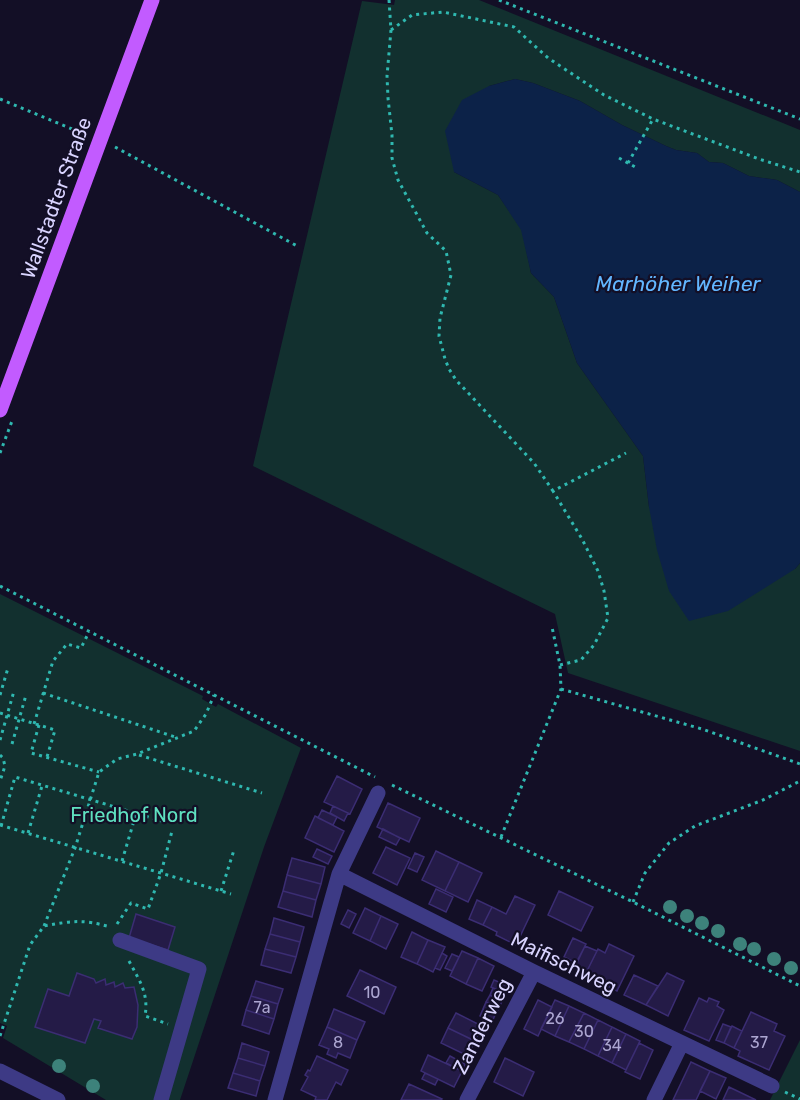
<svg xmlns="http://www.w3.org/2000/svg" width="800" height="1100" font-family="Rubik,sans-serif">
<rect width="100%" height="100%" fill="#130f26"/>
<path fill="#12302f" d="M395,0H479L800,130V192L777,180L749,176L723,163L709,162L697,153L676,150L666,146L622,125L580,101L533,83L515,79L489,86L454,172L498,195L522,230L531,273L554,297L577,363L643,456L649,507L795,569L800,563V751L568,673L555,614L253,466L362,1L394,5Z
M0,594L203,696L202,699L216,707L218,704L301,748L264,847L180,1100H106L3,1038L7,1026L0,1023Z
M800,1040V1100H770Z"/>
<path fill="#0c2248" d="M515,79L533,83L580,101L622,125L666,146L676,150L697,153L709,162L723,163L749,176L777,180L800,192V563L795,569L728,611L689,621L669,591L657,550L649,507L643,456L577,363L554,297L531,273L521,230L498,195L454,172L445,131L462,100L489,86Z"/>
<path fill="#241b47" stroke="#3b2d73" stroke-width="1.5" d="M337,776L362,789L350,814L324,802Z
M388,803L420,818L409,842L377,827Z
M333,806L348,813L344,821L330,813Z
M322,810L337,817L333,825L318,818Z
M315,816L344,831L334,852L305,838Z
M383,829L400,838L396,845L379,837Z
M386,847L410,858L397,885L373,873Z
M317,849L332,856L328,864L313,857Z
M436,851L459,862L445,891L422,880Z
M415,853L424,857L417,872L408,868Z
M292,858L325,867L321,884L287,875Z
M459,862L482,873L468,902L445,891Z
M287,875L321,884L316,900L283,891Z
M436,889L453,897L446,912L429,904Z
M283,891L316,900L312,917L278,907Z
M559,891L593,907L581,931L548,915Z
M515,896L535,905L516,945L496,935L497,932L483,925L492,907L506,914Z
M477,900L492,907L483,925L469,919Z
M365,908L381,916L370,941L353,933Z
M348,910L356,914L349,928L341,924Z
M136,914L175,927L168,950L129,938Z
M381,916L398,924L386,949L370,941Z
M274,918L304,927L300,942L270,934Z
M412,932L428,940L417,964L401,957Z
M270,934L300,942L296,957L265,949Z
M573,938L586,944L576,963L564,957Z
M428,940L445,947L433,972L417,964Z
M609,944L634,956L617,991L585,975L598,949L605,953Z
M585,946L597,951L586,973L575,967Z
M265,949L296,957L291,973L261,965Z
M462,951L478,958L466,984L450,976Z
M442,953L447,956L440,970L435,968Z
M452,954L459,957L452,971L445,968Z
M478,958L494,966L482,991L466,984Z
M360,970L396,987L384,1014L347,996Z
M77,973L94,979L96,983L105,979L106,985L114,982L115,987L123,983L125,988L134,987L138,1005L137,1027L132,1039L98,1028L101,1021L94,1019L85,1043L35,1027L48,989L69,996Z
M667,973L684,981L668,1016L646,1005Z
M634,975L658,986L646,1005L624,995Z
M494,980L508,986L504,993L491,987Z
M256,981L283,989L278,1004L251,996Z
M493,988L506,994L502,1001L490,995Z
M490,995L502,1001L499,1008L486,1002Z
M251,996L278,1004L274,1019L246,1010Z
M699,998L707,1002L709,998L719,1002L717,1006L724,1010L709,1041L684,1030Z
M538,1000L552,1007L538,1036L524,1029Z
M555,1000L569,1006L555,1036L541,1029Z
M486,1002L499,1008L495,1015L483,1009Z
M569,1006L584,1013L569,1042L555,1036Z
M334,1009L365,1022L357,1040L327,1027Z
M483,1009L495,1015L492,1022L480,1016Z
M246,1010L274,1019L269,1034L242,1025Z
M751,1012L777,1024L774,1031L785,1036L769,1070L738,1056L740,1051L734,1048Z
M456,1013L482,1026L475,1041L448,1028Z
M584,1013L598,1020L584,1049L569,1042Z
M598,1020L612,1027L598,1056L584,1049Z
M723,1024L731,1027L724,1043L716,1040Z
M732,1026L742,1031L734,1048L724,1043Z
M327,1027L357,1040L350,1058L338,1053L336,1058L327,1054L329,1049L319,1045Z
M612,1027L626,1034L612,1063L598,1056Z
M448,1028L475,1041L468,1056L441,1043Z
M626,1034L640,1041L626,1070L612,1063Z
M242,1043L269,1052L265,1066L238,1058Z
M639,1043L653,1050L640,1079L625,1072Z
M428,1055L462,1071L454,1087L421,1071Z
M317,1056L348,1070L341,1085L336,1082L327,1100H315L316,1097L301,1090L308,1077L305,1075L308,1070L310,1071Z
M450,1056L465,1064L462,1071L446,1063Z
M238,1058L265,1066L260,1081L233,1073Z
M505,1058L534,1072L523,1096L494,1082Z
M691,1062L710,1071L696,1100H673Z
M710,1071L726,1078L716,1099L700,1091Z
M233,1073L260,1081L256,1096L228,1088Z
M425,1073L438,1079L435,1085L422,1079Z
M409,1084L442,1099L441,1100H401Z
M729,1087L756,1100H723Z"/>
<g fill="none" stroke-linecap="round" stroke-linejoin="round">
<path stroke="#2fb8b0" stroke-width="3" stroke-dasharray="3 4.5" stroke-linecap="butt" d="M389,0L391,30L387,76L388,98L392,135V158L398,180L427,233L446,251L451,275L440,318L439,336L445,359L449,369L456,380L534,463L553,491
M499,0L800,119
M391,30L412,15L443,12L514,27L548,58L604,95L653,119L759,159L800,172
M0,99L84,134
M115,147L299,247
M619,158L637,168
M628,163L653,119
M0,453L12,421
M0,586L375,777
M560,665L581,660L594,645L608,618L604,591L598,571L582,539L553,491L626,453
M561,689L702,729L800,764
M43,693L178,738
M0,695L8,668
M0,713L55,730L47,757
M34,724L53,661L67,644L81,648L89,632
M39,725L31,753L99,772
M0,740L14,691
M12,744L26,695
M0,755L3,758L5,766L0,781
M139,755L262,793
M392,785L633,902L800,986
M0,825L231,894
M1,826L15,777L165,822
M28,833L42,786
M501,837L561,689L560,665L552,627
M122,861L136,814
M221,891L234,850
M633,902L645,873L669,843L695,826L763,800L800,781
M117,924L131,903L148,909L161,873L172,831
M44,926L75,848L99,772L117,759L137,754L194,731L206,714L214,695
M129,961C139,980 149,993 145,1016L168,1024
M0,1036L30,945L44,926C71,921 83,919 110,927
M785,1092L800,1099"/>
<path stroke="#3d3a85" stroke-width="15" d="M339,874L378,793
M120,940L199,969L161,1100
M0,1071L58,1100
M275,1100L339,874L534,972L772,1086
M467,1100L534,972
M654,1100L682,1043"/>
<path stroke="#c25bff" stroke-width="15" d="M0,410L152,0"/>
</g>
<g fill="#3d827b">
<circle cx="670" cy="907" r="7"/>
<circle cx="687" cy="916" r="7"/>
<circle cx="702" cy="923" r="7"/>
<circle cx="718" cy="931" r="7"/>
<circle cx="740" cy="944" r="7"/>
<circle cx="754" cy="949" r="7"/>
<circle cx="774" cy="959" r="7"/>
<circle cx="791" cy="968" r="7"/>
<circle cx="59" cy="1066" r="7"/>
<circle cx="93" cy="1086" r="7"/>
</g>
<g text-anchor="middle" stroke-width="4.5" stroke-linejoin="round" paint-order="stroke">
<g font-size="16" fill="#aca6d1">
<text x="372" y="998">10</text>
<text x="262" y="1013">7a</text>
<text x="555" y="1024">26</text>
<text x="584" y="1037">30</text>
<text x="338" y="1048">8</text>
<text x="759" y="1048">37</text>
<text x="612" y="1051">34</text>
</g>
<g font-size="20" fill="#d9d4ff" stroke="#130f26">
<text transform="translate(56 198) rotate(-70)" y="7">Wallstadter Straße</text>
<text transform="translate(564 963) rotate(26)" y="7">Maifischweg</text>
<text transform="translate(482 1026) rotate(-63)" y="7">Zanderweg</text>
</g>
<g font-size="20" fill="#5fe0c0" stroke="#130f26">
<text x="134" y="822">Friedhof Nord</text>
</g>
<g font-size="21" font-style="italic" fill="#62b6ff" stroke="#130f26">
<text x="678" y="291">Marhöher Weiher</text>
</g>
</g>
</svg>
